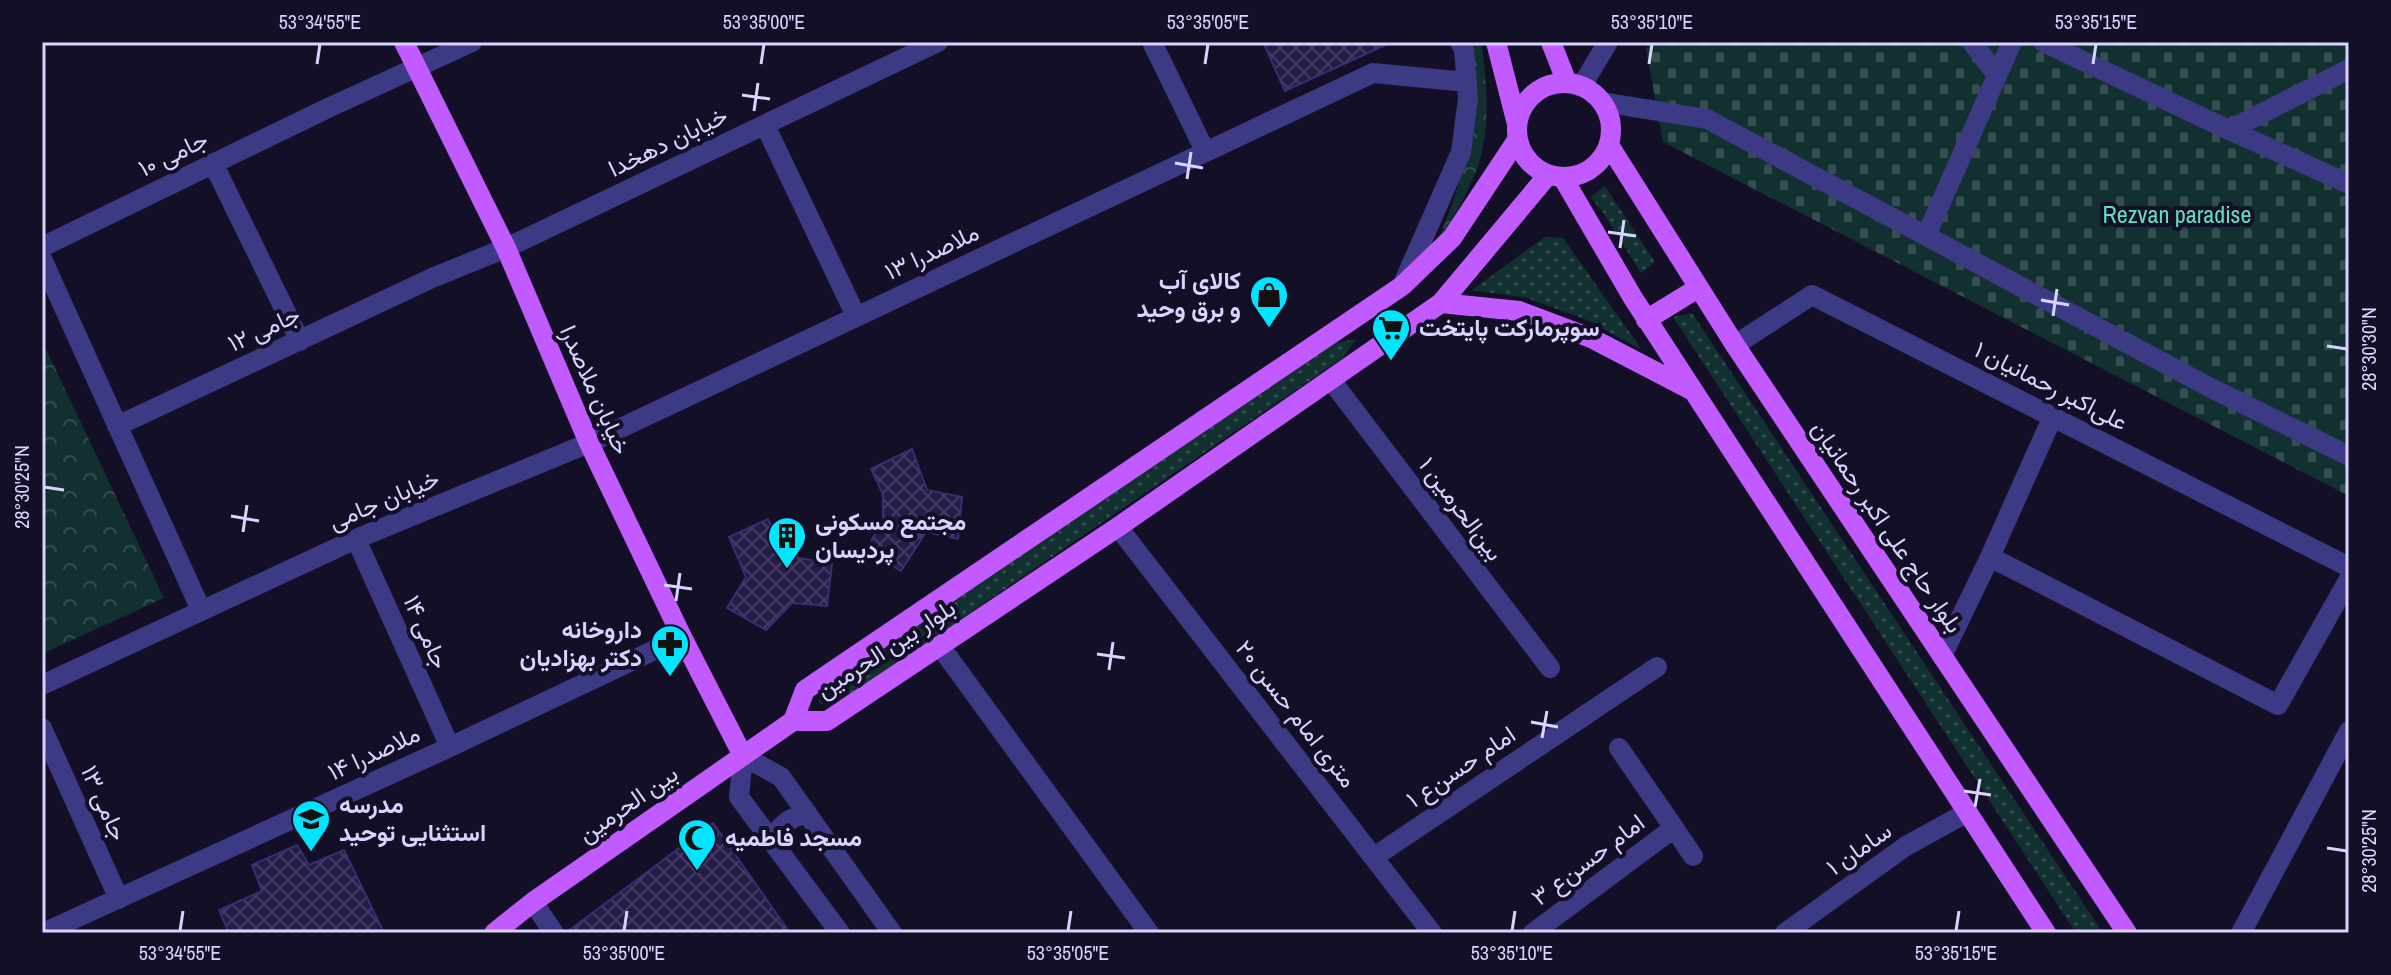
<svg xmlns="http://www.w3.org/2000/svg" width="2391" height="975" font-family="'Archivo Narrow',Vazirmatn,sans-serif">
<defs>
<pattern id="grass-dots" width="8" height="8" patternUnits="userSpaceOnUse" patternTransform="scale(2)"><rect width="8" height="8" fill="#12302f"/><path d="M2 2h.1M6 6h.1" fill="none" stroke="#344d4e" stroke-width="1.8" stroke-linecap="round"/></pattern>
<pattern id="cemetery-stones" width="16" height="16" patternUnits="userSpaceOnUse" patternTransform="scale(2)"><rect width="16" height="16" fill="#12302f"/><path d="M2 7V4a2 2 0 0 1 4 0v3zM10 15v-3a2 2 0 0 1 4 0v3z" fill="#344d4e"/></pattern>
<pattern id="park-crowns" width="20" height="18" patternUnits="userSpaceOnUse" patternTransform="scale(2)"><rect width="20" height="18" fill="#12302f"/><path d="M2 6a3 3 0 1 1 6 0M12 15a3 3 0 1 1 6 0" fill="none" stroke="#344d4e"/></pattern>
<pattern id="building-cross-hatch" width="8" height="8" patternUnits="userSpaceOnUse" patternTransform="scale(2)"><rect width="8" height="8" fill="#241b47"/><path d="M0 0l8 8M0 8l8-8" fill="none" stroke="#433b63"/></pattern>
</defs>
<rect width="100%" height="100%" fill="#130f26"/>
<path fill="url(#grass-dots)" d="M1605,186L1655,262L1641,273L1602,211L1590,197Z
M1545,237L1563,238L1642,350L1587,320L1527,298L1472,290Z
M1692,313L2103,933H2076L1673,317Z
M1356,339L1344,357L837,704L828,706L819,703V694L826,687L1335,343Z"/>
<path fill="url(#cemetery-stones)" d="M1650,42H2349V496L1663,142L1646,49Z"/>
<path fill="url(#park-crowns)" d="M1469,42H1481C1487,83 1491,126 1478,166C1468,194 1452,219 1437,244L1455,196L1467,153Z
M46,349L164,598L42,654V351Z"/>
<path fill="url(#building-cross-hatch)" stroke="#3b2d73" stroke-width="2" d="M1263,42H1392L1285,91Z
M912,449L927,490L962,497L958,539L926,532L901,571L866,550L883,521V494L871,469Z
M768,519L782,547L799,558L832,564L827,606L792,603L766,630L727,608L746,577L729,537Z
M713,823L790,933H567V932Z
M297,845L309,865L344,850L384,933H229L219,910L262,891L252,865Z"/>
<g fill="none" stroke-linecap="round" stroke-linejoin="round">
<path stroke="#3d3a85" stroke-width="20" d="M1152,42L1205,151
M1972,42L1996,74
M2043,42L2229,130L2349,184
M1581,87L1608,42
M1602,102L1707,119L2209,387L2349,456
M765,125L856,316
M2229,130L2349,69
M213,163L300,341
M1926,236L2012,42
M42,247L328,108L472,42
M42,259L201,610
M1403,284L1461,152L1468,98L1464,50L1460,42
M1735,345L1812,295L2349,567
M1331,380L1550,668
M117,426L432,278L506,248L938,42
M1118,527L1432,933
M356,539L450,747
M1990,557L2278,705L2349,579
M940,646L1149,933
M1942,656L1990,557L2053,416
M42,685L356,539L589,443L1373,73L1467,82
M42,728L119,899
M1674,828L1693,856
M772,840C781,824 789,818 807,813
M1374,857L1657,667
M533,902L554,933
M43,933L450,747L682,637
M840,933L739,797L743,756L781,777L892,933
M1533,933L1674,828L1619,748
M1785,933L1906,846L1966,813
M2241,933L2349,731"/>
<path stroke="#c25bff" stroke-width="20" d="M404,42L506,248L589,443L682,637L743,756
M1496,42L1517,124
M1551,42L1567,83
M1517 130a47 47 0 1 1 94 0a47 47 0 1 1-94 0Z
M1609,145L1735,345L2127,933
M1563,178L1633,298L2046,933
M1441,303L1519,311L1591,338L1691,390
M1646,320L1698,288
M793,721H827L1118,527L1441,303L1548,175
M793,721L805,690L827,675L1402,286L1452,238L1517,140
M494,933L533,902L793,721"/>
</g>
<path fill="none" stroke="#d9d4ff" stroke-width="3" d="M317,64L320,44M761,64L764,44M1205,64L1208,44M1649,64L1652,44M2093,64L2096,44M742,95L770,99M754,111L758,83M1175,163L1203,168M1187,179L1191,152M1608,232L1636,236M1620,248L1624,220M2041,300L2069,305M2053,316L2057,289M2327,346L2347,349M44,487L64,490M231,516L259,521M243,532L247,505M664,585L692,589M676,601L680,573M1097,654L1125,658M1109,670L1113,642M1531,722L1558,727M1542,738L1547,711M1964,791L1991,795M1975,807L1980,779M2327,848L2347,851M180,931L183,911M624,931L627,911M1068,931L1071,911M1512,931L1515,911M1956,931L1959,911"/>
<defs>
<g id="shop-pin" transform="scale(2)"><path d="M0 17L-7.5 6A9.5 9.5 0 1 1 7.5 6Z" fill="#00e5ff" stroke="#130f26"/><path d="M-5-2.5h2.3a2.7 3.5 0 0 1 5.4 0H5L5.5 6h-11ZM-1.5-2.5h3a1.5 2.3 0 0 0-3 0Z" fill="#111"/></g>
<g id="supermarket-pin" transform="scale(2)"><path d="M0 17L-7.5 6A9.5 9.5 0 1 1 7.5 6Z" fill="#00e5ff" stroke="#130f26"/><path d="M-6-5.5h2.5l.6 2H6L4.5 2H-2.5L-4.4-4H-6ZM-1.5 3.2a1.3 1.3 0 1 0 .1 0ZM3 3.2a1.3 1.3 0 1 0 .1 0Z" fill="#111"/></g>
<g id="building-pin" transform="scale(2)"><path d="M0 17L-7.5 6A9.5 9.5 0 1 1 7.5 6Z" fill="#00e5ff" stroke="#130f26"/><path d="M-4-6H4V6H1V3H-1V6H-4ZM-2.5-4.3h1.7v1.8h-1.7ZM.8-4.3h1.7v1.8H.8ZM-2.5-1h1.7V.8h-1.7ZM.8-1h1.7V.8H.8Z" fill="#111"/></g>
<g id="pharmacy-pin" transform="scale(2)"><path d="M0 17L-7.5 6A9.5 9.5 0 1 1 7.5 6Z" fill="#00e5ff" stroke="#130f26"/><path d="M-2-6h4v4h4v4h-4v4h-4v-4h-4v-4h4Z" fill="#111"/></g>
<g id="school-pin" transform="scale(2)"><path d="M0 17L-7.5 6A9.5 9.5 0 1 1 7.5 6Z" fill="#00e5ff" stroke="#130f26"/><path d="M0-5L7-2L0 1L-7-2ZM-4 1L0 2.5L4 1V4Q0 6-4 4Z" fill="#111"/></g>
<g id="mosque-pin" transform="scale(2)"><path d="M0 17L-7.5 6A9.5 9.5 0 1 1 7.5 6Z" fill="#00e5ff" stroke="#130f26"/><path d="M3.5-4.9A6 6 0 1 0 3.5 4.9A5 5 0 1 1 3.5-4.9Z" fill="#111"/></g>
</defs>
<g fill-rule="evenodd">
<use href="#shop-pin" x="1269" y="295"/>
<use href="#supermarket-pin" x="1391" y="328"/>
<use href="#building-pin" x="787" y="536"/>
<use href="#pharmacy-pin" x="670" y="644"/>
<use href="#school-pin" x="311" y="819"/>
<use href="#mosque-pin" x="697" y="838"/>
</g>
<g text-anchor="middle" stroke-width="8" stroke-linejoin="round" paint-order="stroke">
<g font-size="24" fill="#d9d4ff" stroke="#130f26">
<text transform="translate(668 142) rotate(-26)" y="8">خیابان دهخدا</text>
<text transform="translate(173 154) rotate(-26)" y="8">جامی ۱۰</text>
<text transform="translate(932 252) rotate(-25)" y="8">ملاصدرا ۱۳</text>
<text transform="translate(264 329) rotate(-25)" y="8">جامی ۱۲</text>
<text transform="translate(2051 386) rotate(27)" y="8">علی‌اکبر رحمانیان ۱</text>
<text transform="translate(595 390) rotate(66)" y="8">خیابان ملاصدرا</text>
<text transform="translate(384 500) rotate(-23)" y="8">خیابان جامی</text>
<text transform="translate(1461 509) rotate(53)" y="8">بین‌الحرمین ۱</text>
<text transform="translate(1887 527) rotate(56)" y="8">بلوار حاج علی اکبر رحمانیان</text>
<text transform="translate(426 632) rotate(66)" y="8">جامی ۱۴</text>
<text transform="translate(886 649) rotate(-33)" y="8">بلوار بین الحرمین</text>
<text transform="translate(1296 714) rotate(52)" y="8">۲۰ متری امام حسن</text>
<text transform="translate(374 753) rotate(-25)" y="8">ملاصدرا ۱۴</text>
<text transform="translate(1461 767) rotate(-34)" y="8">امام حسن‌ع ۱</text>
<text transform="translate(104 803) rotate(66)" y="8">جامی ۱۳</text>
<text transform="translate(628 804) rotate(-35)" y="8">بین الحرمین</text>
<text transform="translate(1859 849) rotate(-35)" y="8">سامان ۱</text>
<text transform="translate(1588 860) rotate(-37)" y="8">امام حسن‌ع ۳</text>
</g>
<g font-size="24" fill="#5fe0c0" stroke="#130f26">
<text x="2177" y="223">Rezvan paradise</text>
</g>
<g font-size="24" font-weight="bold" fill="#d9d4ff" stroke="#130f26" text-anchor="start">
<text x="1241" y="289" text-anchor="end">کالای آب<tspan x="1241" dy="28">و برق وحید</tspan></text>
<text x="1419" y="336">سوپرمارکت پایتخت</text>
<text x="815" y="530">مجتمع مسکونی<tspan x="815" dy="28">پردیسان</tspan></text>
<text x="642" y="638" text-anchor="end">داروخانه<tspan x="642" dy="28">دکتر بهزادیان</tspan></text>
<text x="339" y="813">مدرسه<tspan x="339" dy="28">استثنایی توحید</tspan></text>
<text x="725" y="846">مسجد فاطمیه</text>
</g>
</g>
<rect width="2391" height="975" fill="none" stroke="#130f26" stroke-width="88"/>
<rect x="44" y="44" width="2303" height="887" fill="none" stroke="#d9d4ff" stroke-width="3"/>
<g font-size="20" text-anchor="middle" fill="#d9d4ff">
<text x="320" y="29">53°34'55"E</text>
<text x="764" y="29">53°35'00"E</text>
<text x="1208" y="29">53°35'05"E</text>
<text x="1652" y="29">53°35'10"E</text>
<text x="2096" y="29">53°35'15"E</text>
<text transform="translate(2369 349) rotate(-90)" y="7">28°30'30"N</text>
<text transform="translate(22 487) rotate(-90)" y="7">28°30'25"N</text>
<text transform="translate(2369 851) rotate(-90)" y="7">28°30'25"N</text>
<text x="180" y="960">53°34'55"E</text>
<text x="624" y="960">53°35'00"E</text>
<text x="1068" y="960">53°35'05"E</text>
<text x="1512" y="960">53°35'10"E</text>
<text x="1956" y="960">53°35'15"E</text>
</g>
</svg>
